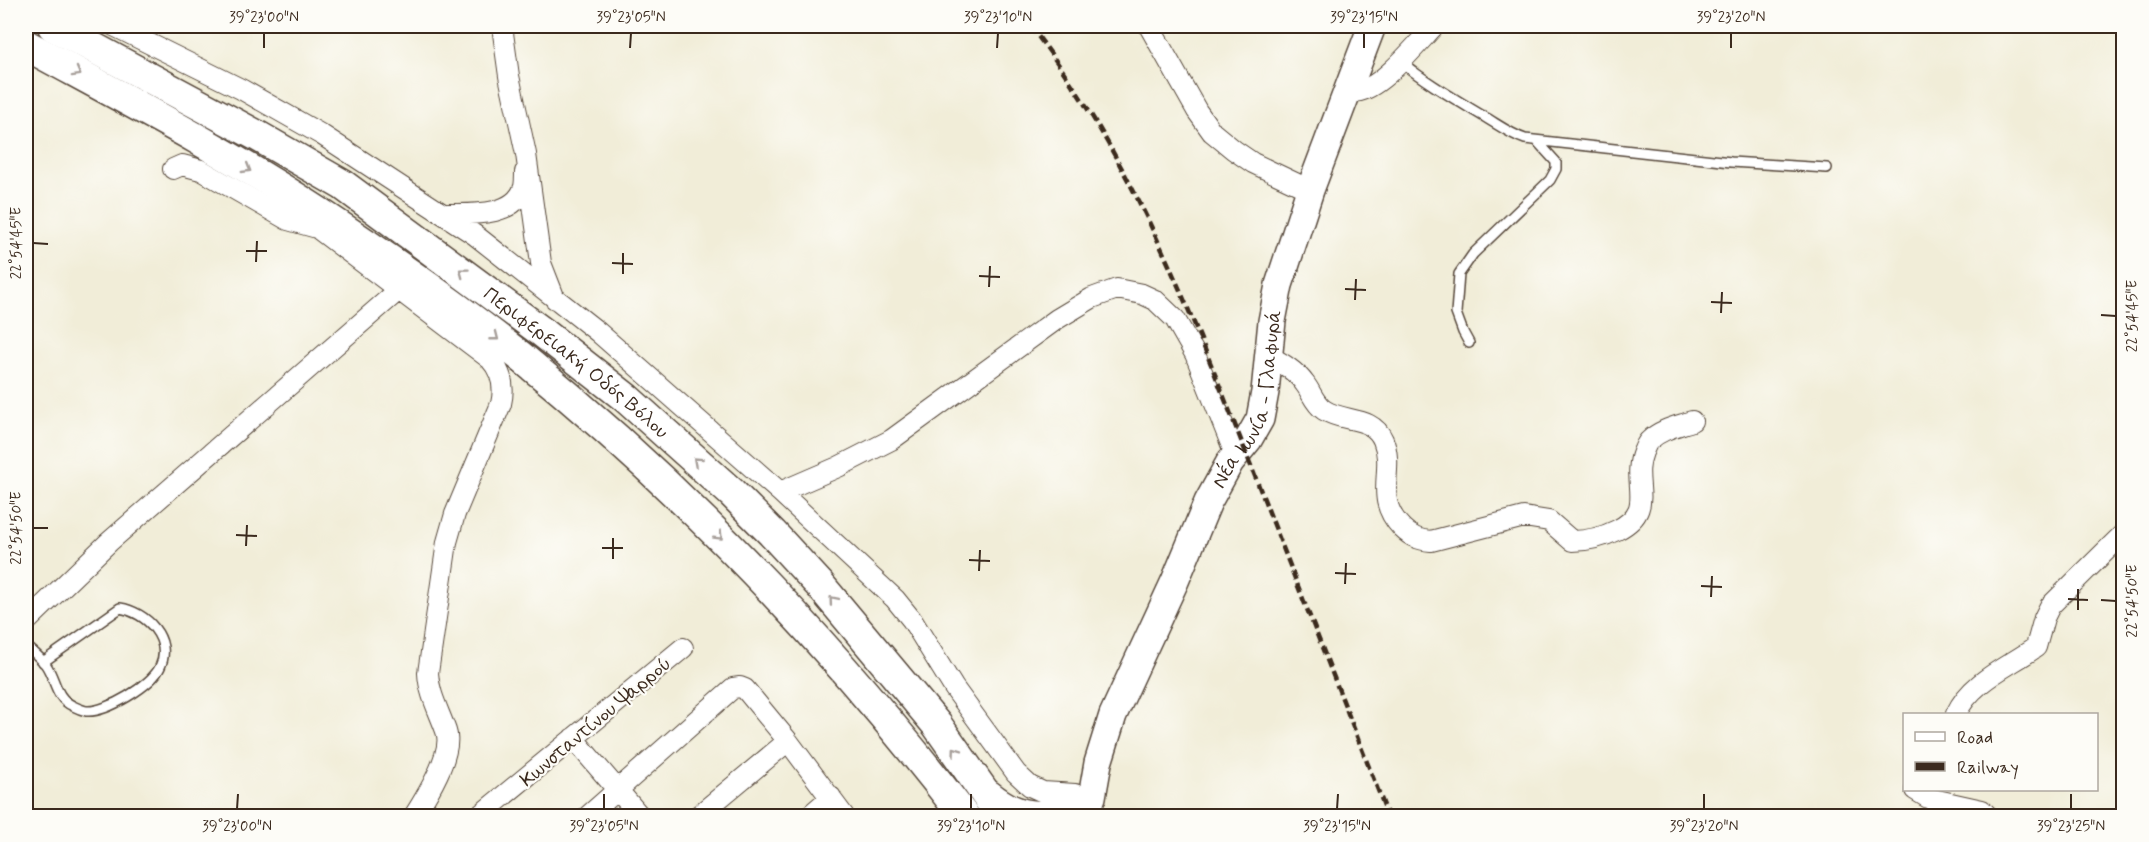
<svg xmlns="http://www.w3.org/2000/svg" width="2149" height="842" font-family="Mynerve,sans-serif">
<rect width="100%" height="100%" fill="#fdfcf7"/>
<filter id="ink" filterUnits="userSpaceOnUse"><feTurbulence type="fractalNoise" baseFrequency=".0167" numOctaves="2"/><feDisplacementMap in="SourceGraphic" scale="12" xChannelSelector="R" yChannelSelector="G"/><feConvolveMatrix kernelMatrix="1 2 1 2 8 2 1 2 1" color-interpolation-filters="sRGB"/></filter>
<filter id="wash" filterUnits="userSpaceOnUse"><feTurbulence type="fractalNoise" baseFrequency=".008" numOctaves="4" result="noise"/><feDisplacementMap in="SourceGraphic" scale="24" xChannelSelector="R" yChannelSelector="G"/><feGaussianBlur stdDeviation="1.35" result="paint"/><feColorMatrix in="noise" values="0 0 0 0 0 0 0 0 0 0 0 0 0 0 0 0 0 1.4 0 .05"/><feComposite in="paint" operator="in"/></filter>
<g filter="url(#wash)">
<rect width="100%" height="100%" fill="#f1edd8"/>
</g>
<g filter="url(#ink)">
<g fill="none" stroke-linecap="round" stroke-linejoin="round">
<g stroke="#56473a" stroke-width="12">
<path id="lane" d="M1400,61C1425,82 1455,99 1483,116C1497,124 1510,134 1525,139L1731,162L1827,168
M1469,343L1463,332L1456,313L1459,274L1473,254L1550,180L1556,169V162L1537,141
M26,646C33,652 40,657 46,665C56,680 55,698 73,706C77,708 82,710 86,711C106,713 152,685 160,667C173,639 146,612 120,608L43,662"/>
</g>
<g stroke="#56473a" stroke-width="22">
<path id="street" d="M114,26L241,89L322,135L475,235L598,332L780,492L895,599L912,620L954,688L1016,773L1030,786L1043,792L1075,794
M502,26L509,76L526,154L541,263L555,299
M1149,26L1197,111L1212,132L1234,150L1253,163L1310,190
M1346,92C1350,92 1356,92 1360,91C1383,86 1418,43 1434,26
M173,169L182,165L201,170L288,220L317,228L490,359C502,372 505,387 501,404L455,514L447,542L428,673C429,694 439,711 446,731C454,753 426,797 414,816
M447,214C471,214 515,217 524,187C525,182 525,176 525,172
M1269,356C1282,363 1296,371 1305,384C1312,393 1314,403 1324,410C1344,423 1372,415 1383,440C1396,472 1372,497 1402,528C1411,537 1419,540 1431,541L1524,517L1549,521L1572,541C1588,541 1603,537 1617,530C1658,509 1630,484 1643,452C1645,448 1646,443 1650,440C1661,429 1678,426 1692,421
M780,492L838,467L891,440L1057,319L1092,298L1117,289L1142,294L1155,300L1175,319L1195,354L1235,454
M26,622L109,542L400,289
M1956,714C1971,681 2008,667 2036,647L2044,618L2050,606L2124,533
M573,738L640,816
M1915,790L1928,798L1982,810L1988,816
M479,816L683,648
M588,816L733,688L740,687L745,689L788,741L844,816
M698,816L788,741
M809,816L831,797"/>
</g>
<g stroke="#56473a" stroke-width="30">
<g id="secondary">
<path id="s1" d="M1084,816L1092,797L1098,763L1113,715L1175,581L1208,502L1230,462L1248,440L1260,419L1265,392L1272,321L1279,285L1310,190L1372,26"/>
</g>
</g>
<g stroke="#56473a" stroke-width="33">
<g id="primary">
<path id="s2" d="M53,26L256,135L343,185L542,332L626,398L732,493L772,533L820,585L937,725L1001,816"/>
<path d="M26,45C125,99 225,151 320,213C388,258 456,305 520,356C686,491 834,647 964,816"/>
<path d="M988,795C1004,808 1019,816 1040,816"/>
<path d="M1043,816L1066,809"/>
</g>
</g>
<use href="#lane" stroke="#fff" stroke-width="9"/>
<use href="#street" stroke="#fff" stroke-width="20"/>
<use href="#secondary" stroke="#fff" stroke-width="27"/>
<use href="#primary" stroke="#fff" stroke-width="30"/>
<path stroke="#3b2a1e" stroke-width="4.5" stroke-dasharray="9 4.5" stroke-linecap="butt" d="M1030,26C1129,152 1188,305 1246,453C1293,574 1341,695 1388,816"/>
</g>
<defs><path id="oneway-chevron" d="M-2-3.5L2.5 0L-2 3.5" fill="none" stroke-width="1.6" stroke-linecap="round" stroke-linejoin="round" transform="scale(1.5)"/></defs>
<g stroke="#a79f9a">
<use href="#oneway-chevron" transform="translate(77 73) rotate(29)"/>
<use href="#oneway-chevron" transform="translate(247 169) rotate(31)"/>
<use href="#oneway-chevron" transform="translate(463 272) rotate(-143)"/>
<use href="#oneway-chevron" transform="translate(495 337) rotate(38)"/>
<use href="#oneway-chevron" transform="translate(697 461) rotate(-138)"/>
<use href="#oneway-chevron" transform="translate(719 536) rotate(45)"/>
<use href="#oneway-chevron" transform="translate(833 600) rotate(-130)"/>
<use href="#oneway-chevron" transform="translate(956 751) rotate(-126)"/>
</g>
</g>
<path fill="none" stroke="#3b2a1e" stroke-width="2" d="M264,48V33M630,48L631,33M997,48L998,33M1364,48V33M1731,48V33M33,243L48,244M246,251H267M256,262L257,241M612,263L633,264M623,274V253M979,276L1000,277M989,287L990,266M1345,289L1366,290M1355,300L1356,279M1711,302L1732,303M1721,313L1722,292M2101,315L2116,316M33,528H48M236,535L257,536M246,546L247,525M602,548H623M613,559V538M969,560L990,561M979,571L980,550M1335,573L1356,574M1345,584L1346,563M1701,586L1722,587M1711,597L1712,576M2068,599L2088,600M2101,600L2116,601M2078,610V589M237,809L238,794M604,809V794M971,809V794M1337,809L1338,794M1704,809V794M2071,809V794"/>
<g text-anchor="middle" stroke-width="4.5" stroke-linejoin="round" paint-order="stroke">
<g font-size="20" fill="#3b2a1e" stroke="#fdfcf7">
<text dy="7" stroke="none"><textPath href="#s2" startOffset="624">Περιφερειακή Οδός Βόλου</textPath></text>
<text dy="7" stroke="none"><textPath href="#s1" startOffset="452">Νέα Ιωνία - Γλαφυρά</textPath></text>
<text transform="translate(595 721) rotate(-40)" y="7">Κωνσταντίνου Ψαρρού</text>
</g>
</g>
<rect width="2149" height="842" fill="none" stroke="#fdfcf7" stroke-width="66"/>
<rect x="1903" y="713" width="195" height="78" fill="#fdfcf7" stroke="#afa8a0" stroke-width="1.5"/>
<rect x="1915" y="732" width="30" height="9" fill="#ffffff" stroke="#afa8a0" stroke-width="1.5"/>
<text x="1957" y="743" font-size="18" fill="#3b2a1e">Road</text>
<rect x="1915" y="762" width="30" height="9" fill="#3b2a1e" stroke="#afa8a0" stroke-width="1.5"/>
<text x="1957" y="773" font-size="18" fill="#3b2a1e">Railway</text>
<rect x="33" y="33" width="2083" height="776" fill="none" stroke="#3b2a1e" stroke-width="2"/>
<g font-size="15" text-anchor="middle" fill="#3b2a1e">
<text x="264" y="22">39°23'00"N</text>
<text x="631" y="22">39°23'05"N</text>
<text x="998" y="22">39°23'10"N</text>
<text x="1364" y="22">39°23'15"N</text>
<text x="1731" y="22">39°23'20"N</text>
<text transform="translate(16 243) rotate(-90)" y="5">22°54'45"E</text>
<text transform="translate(2132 316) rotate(-90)" y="5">22°54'45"E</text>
<text transform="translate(16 528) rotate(-90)" y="5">22°54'50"E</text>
<text transform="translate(2132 601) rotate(-90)" y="5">22°54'50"E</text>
<text x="237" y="831">39°23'00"N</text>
<text x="604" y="831">39°23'05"N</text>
<text x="971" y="831">39°23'10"N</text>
<text x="1337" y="831">39°23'15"N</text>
<text x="1704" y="831">39°23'20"N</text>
<text x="2071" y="831">39°23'25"N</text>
</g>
</svg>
